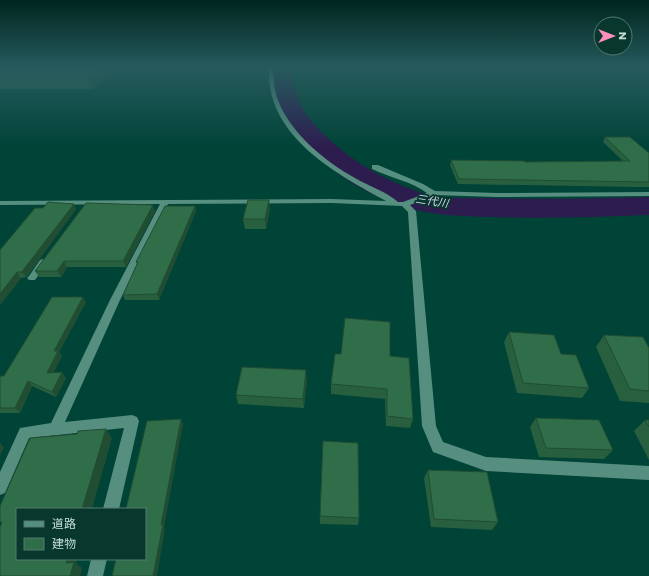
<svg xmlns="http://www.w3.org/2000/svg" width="649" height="576" font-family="Poppins,'Noto Sans JP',sans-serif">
<rect width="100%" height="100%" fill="#004337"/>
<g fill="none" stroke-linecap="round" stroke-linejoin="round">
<path fill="#2d1d4f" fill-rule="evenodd" d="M273,67H291C294,102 306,118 331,141C356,164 390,183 423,193C443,199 467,198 489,198C542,200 596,198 649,197V215C597,217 544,219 491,217C461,216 431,216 402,206C366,194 331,173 306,145C285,122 270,98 273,67Z"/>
<path fill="#568e7f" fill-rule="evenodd" d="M269,67H273C274,78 274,90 278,100C290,133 326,162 355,178C368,186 386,191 398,202H403L427,193C411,181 390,178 372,169V165H378L423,184L435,191L497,193L649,192V196L497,197L434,195L410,205L416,211L436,426L443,442L486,457L649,466V480L486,471L433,452L422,426L408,212L402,206L332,203L168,204L120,300L65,422L132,415L137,417L139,421L119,509H103L124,428L29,438L5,493L0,495V472L20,428L51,423L110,300L160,204L0,205V201L332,199L386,201C334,173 265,135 269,67Z
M43,259L48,262L35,280H29L27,278L29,276L40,260Z
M91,559H107L103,576H87Z"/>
</g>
<path fill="#285f3f" d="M0,67H119L93,89H0Z
M605,137L649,153V187H636L458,184L450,165L451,160L525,162L623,161L603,142Z
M195,206L196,211L159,300H125L123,295L137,264L136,262Z
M43,208L76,209L28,275L26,277L21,278L0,305Z
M270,209L266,229H245L243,219Z
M155,211L126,267H67L61,277H39L35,271Z
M86,302L59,352L62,356L53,373L66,378L56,397L32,386L20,413H0V376H4Z
M509,332L561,354L589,388L582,398L517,393L504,342Z
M604,335L649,348V403L620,401L596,347Z
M390,356L413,419L410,428L386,426L385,399L331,394V384Z
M307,380L304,408L238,404L236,395Z
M536,418L613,450L604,459L539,457L530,427Z
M645,420H649V460L634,431Z
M428,470L498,522L492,530L431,527L424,478Z
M320,516L359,518L358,525L320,524Z"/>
<path fill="#214d33" d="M99,67H119L93,89L88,75Z
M269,200L270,209L266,229L265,219Z
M74,204L76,209L26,277L22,272Z
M153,205L155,211L126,267L123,261Z
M195,206L196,211L159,300L157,294Z
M64,261L67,267L61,277L57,271Z
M17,272L21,278L0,305V294Z
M83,297L86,302L59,352L62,356L51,378L47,373L54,351Z
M306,370L307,380L304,408L303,399Z
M62,372L66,378L56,397L52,392Z
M28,381L32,386L20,413L15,408Z
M181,419L183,424L164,527L165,528L157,576H153L161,525Z
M106,429L112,438L92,509H82Z
M0,443L4,447L0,456Z
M67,559H77L76,563L82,568L80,576H70L66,563Z"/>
<path fill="#2f6e49" stroke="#214d33" d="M0,67H99L88,75H0Z
M605,137H630L649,153V182L459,179L451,160L524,161L525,162L630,161Z
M248,200H269L265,219H243Z
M48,202L74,204L24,269L22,272H17L0,294V250L35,208H43Z
M86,203L153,205L123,261H64L57,271H35Z
M165,206H195L157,294L123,295L138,262H136Z
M52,297H83L54,351H58L47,373L62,372L52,392L28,381L15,408H0V376H4Z
M345,318L390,322V356L409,358L413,419L387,416V389L331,384L335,354H341Z
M509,332L554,335L561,354L576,355L589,388L523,383Z
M604,335L643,337L649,348V391L630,389Z
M242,367L306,370L303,399L236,395Z
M536,418L599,420L613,450L546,448Z
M181,419L161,525L163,524L153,576H112L116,559H145V509H126L147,421Z
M645,420H649V427Z
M106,429L82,509H17V559H67L66,563L74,562L70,576H0V527L2,522H0V506L30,438L77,434L78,431Z
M323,441L358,443L359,518L320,516Z
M428,470L487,472L498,522L434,519Z"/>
<linearGradient id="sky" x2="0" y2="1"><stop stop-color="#00251e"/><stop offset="0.46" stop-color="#265b5e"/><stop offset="1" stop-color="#265b5e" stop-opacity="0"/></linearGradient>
<rect width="649" height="147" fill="url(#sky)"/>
<g text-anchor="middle" stroke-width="3.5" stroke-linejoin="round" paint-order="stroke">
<g font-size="11" font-style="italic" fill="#dcd5f7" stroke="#08372d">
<text transform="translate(432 201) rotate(9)" y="4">三代川</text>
</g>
</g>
<rect x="16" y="508" width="130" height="52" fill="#08372d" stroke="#537a71"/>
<rect x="24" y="521" width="20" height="6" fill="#568e7f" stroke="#537a71"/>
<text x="52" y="528" font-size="12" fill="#c3dfd6">道路</text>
<rect x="24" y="538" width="20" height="12" fill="#2f6e49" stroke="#537a71"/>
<text x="52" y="548" font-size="12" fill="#c3dfd6">建物</text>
<g transform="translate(613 36) rotate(90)"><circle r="19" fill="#08372d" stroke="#537a71"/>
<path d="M0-3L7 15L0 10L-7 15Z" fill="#fe8ebc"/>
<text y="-6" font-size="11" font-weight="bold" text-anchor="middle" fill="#c3dfd6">N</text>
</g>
</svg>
